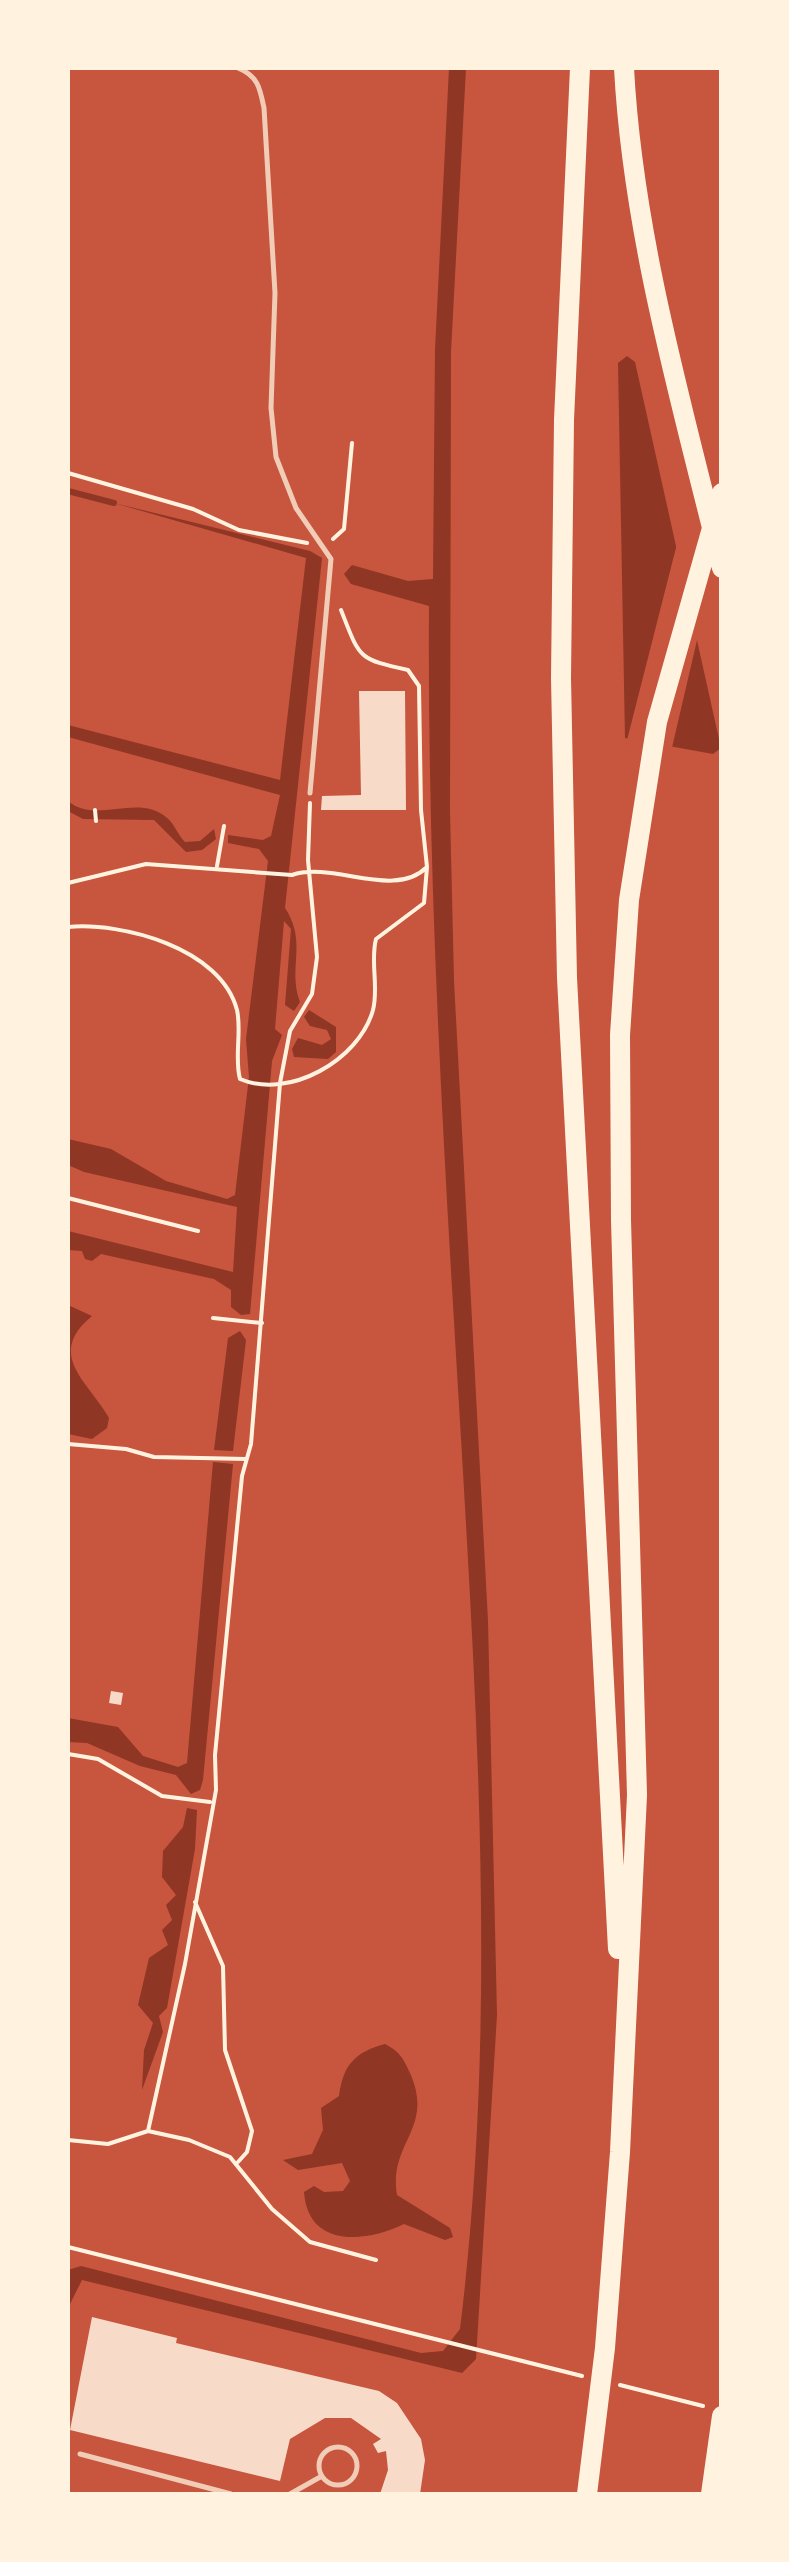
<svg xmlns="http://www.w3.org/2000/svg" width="789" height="2562" font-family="'IBM Plex Sans',sans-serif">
<rect width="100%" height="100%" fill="#c8553d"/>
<path fill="#8f3625" d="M449,68H466L451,352L450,811L454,981L488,1621L497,2015L476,2359L462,2373L82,2280L68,2308V2270L81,2266L421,2353L443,2351L460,2329C496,2038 479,1746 462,1455C445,1172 427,888 429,606L351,584L344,574L352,565L408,581L433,579L435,350Z
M627,356L635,362L721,748L713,754L625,738L618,363Z
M114,503L310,551L322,558L285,908C308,943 287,968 300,1002L294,1011L285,1005L291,929L284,921L275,1029L282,1035L272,1061L250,1314L241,1315L231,1307V1290L214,1279L101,1254L92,1261L85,1259L82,1251L68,1250V1231L233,1272L237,1207L84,1172L68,1165V1139L111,1149L166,1181L227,1199L235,1195L249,1077L246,1039L268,861L259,849L228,843V835L263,840L271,836L280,795L68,737V725L280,780L306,558Z
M68,801C96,825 137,793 166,817C175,824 177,834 185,842L200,841L214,829L216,839L202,850L186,852L154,820L83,819L68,811Z
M309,1010L336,1027V1052L328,1059L294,1057L292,1049L298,1038L322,1045L331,1039L327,1030L310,1026L304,1017Z
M68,1305L92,1316C45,1355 88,1381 109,1418L107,1428L92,1439L68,1434Z
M240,1331L246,1340L233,1451L214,1450L228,1338Z
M213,1462L233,1464L203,1780L200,1790L191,1794L176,1775L140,1766L87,1743L68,1742V1718L118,1727L143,1756L178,1767L187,1763Z
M187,1808L197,1810L195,1849L167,2008L159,2016L163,2032L142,2090L144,2050L153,2023L138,2005L149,1958L168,1945L162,1930L172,1920L166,1905L176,1895L162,1877L163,1851L183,1827Z
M385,2044C400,2052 403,2058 410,2073C435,2129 388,2142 397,2195L450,2228L453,2237L445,2240L404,2224C365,2243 308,2248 304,2192L314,2186L324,2192L343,2191L350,2181L342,2163L298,2170L283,2160L312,2154L323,2130L321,2108L339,2096C343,2065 355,2052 385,2044Z"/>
<path fill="#c8553d" d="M722,401V487L707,443Z
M680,532L701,623L671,752L626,744Z"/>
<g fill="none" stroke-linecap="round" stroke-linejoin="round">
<path stroke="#8f3625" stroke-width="6" d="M68,491L114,503"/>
</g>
<path fill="#f7dbc8" d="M359,691H405L406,810H321L322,796L361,795Z
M111,1691L123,1693L121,1705L109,1703Z
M92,2317L177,2338L176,2343L379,2391L397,2403L421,2439L425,2460L420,2494H380L388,2470L386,2451L378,2453L373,2444L381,2439L351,2418H325L290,2439L280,2481L70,2430Z"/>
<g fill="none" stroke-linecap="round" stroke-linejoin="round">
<path stroke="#fff3e0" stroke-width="4" d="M68,473L193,509L239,530L307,543
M333,539L344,529L352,443
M95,810L96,821
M217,866L224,826
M68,883L146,864L292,875C333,861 394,900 427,867L421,810L419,686L408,670C357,659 360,658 341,610
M68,927C122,922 221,948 237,1010C242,1032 234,1057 240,1079C289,1100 359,1060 373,1010C379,987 370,962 376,939L424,903L427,867
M68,1198L198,1231
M213,1318L262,1323
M68,1444L126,1449L154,1457L246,1459
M68,1754L98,1759L162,1796L210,1802
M195,1902L223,1966L225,2050L252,2131L247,2152L238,2162
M148,2131L189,2140L230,2157L272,2209L310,2242L376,2260
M68,2140L108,2144L148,2131L185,1964L216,1790L215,1755L242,1476L251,1444L280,1083L290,1031L312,994L317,957L308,860L310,803
M68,2247L582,2376
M620,2385L703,2406"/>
<path stroke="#f1ccb7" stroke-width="5" d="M238,68C258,76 260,88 264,108L275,293L271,408L276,457L296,508L331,559L310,793
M319 2466a19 19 0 1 1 38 0a19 19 0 1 1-38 0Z
M80,2454L231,2494
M290,2494L322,2476"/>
<path stroke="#fff3e0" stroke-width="20" d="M580,68L564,420L561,678L567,978L618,1949
M624,68C633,237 682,404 722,568
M587,2494L605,2348L620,2152L637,1795L621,1220L620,1035L629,900L657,722L722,493
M711,2494L722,2416"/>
</g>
<rect width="789" height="2562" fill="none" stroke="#fff3e0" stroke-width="140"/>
</svg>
